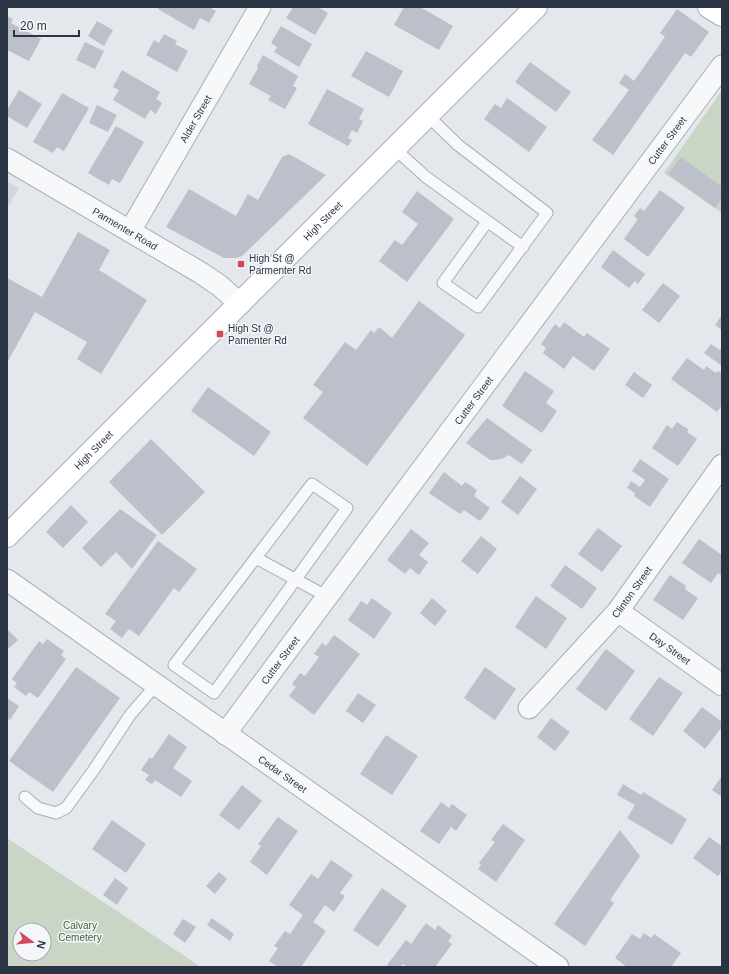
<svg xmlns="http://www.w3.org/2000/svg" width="729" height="974" font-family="Arial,sans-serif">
<rect width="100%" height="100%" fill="#e4e7ec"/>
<path fill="#d2d6de" d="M7,181L19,188L7,208Z"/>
<path fill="#c9d6c5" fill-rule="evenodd" d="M722,90V213L664,173Z
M7,838L201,967H7ZM20,930H44V954H20Z"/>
<path fill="#bbc0ca" d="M159,7H209L216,11L209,23L200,18L194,30L158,9Z
M293,7H318L328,13L315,35L286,18Z
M404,7H420L453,26L439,50L394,25Z
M677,9L709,32L691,57L685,53L613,155L592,140L629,90L619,83L625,74L634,81L665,37L660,33Z
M7,16L13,19L11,23L41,39L29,61L7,50Z
M97,21L113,30L104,46L88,36Z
M281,26L312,44L299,67L274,52L277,47L271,43Z
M164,34L177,41L175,44L188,51L177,72L146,55L154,40L159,43Z
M85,42L104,51L95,69L76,60Z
M366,51L403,71L389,97L351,76Z
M263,55L298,76L293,86L297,88L285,109L268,100L271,96L249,84L258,68L257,66Z
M530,62L571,92L556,112L515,82Z
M122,70L160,92L156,99L162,103L156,114L150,110L145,119L113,100L119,90L113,87Z
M327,89L364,109L359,119L363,121L357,133L352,130L348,138L352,140L348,146L308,124Z
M19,90L42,104L27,128L7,116V110Z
M62,93L89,108L64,151L57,147L53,153L33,142Z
M507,98L547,127L529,152L484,119L495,104L501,108Z
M97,105L117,115L108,132L89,123Z
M116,126L144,142L120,183L112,179L109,185L88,173Z
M289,154L326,175L242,256L236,258H224L166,227L189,189L236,216L248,194L258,200L282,157Z
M681,157L722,187V198L715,208L668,174Z
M660,190L685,208L648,257L624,239L638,219L634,216L640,208L644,211Z
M417,191L454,219L407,282L379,261L395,240L402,245L418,224L402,212Z
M78,232L110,250L99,270L147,300L101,374L77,359L87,342L35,312L7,363V278L42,297Z
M613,250L645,274L638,284L635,281L629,288L601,267Z
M663,283L680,296L659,323L642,310Z
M419,301L465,335L367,466L303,418L323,392L313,385L345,342L356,350L371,330L374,333L379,327L392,338Z
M722,315V330L715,325Z
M564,322L584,337L587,333L610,349L594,371L573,356L564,369L543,353L546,348L541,344L555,324L560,328Z
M711,344L720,350L722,347V366L704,353Z
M687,358L704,370L706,366L716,373L718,371L722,373V405L717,412L671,379Z
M525,371L554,391L546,403L557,411L542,433L502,406Z
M634,372L652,385L643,398L625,385Z
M208,387L271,432L254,456L191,411Z
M487,418L532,450L522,464L509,455L504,458L496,460H490L466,443Z
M677,422L689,430L687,432L697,439L678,466L652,448L667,425L672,429Z
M151,439L205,492L162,535L109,482Z
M640,459L669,479L650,507L634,496L635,493L627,488L631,481L640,487L645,480L632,471Z
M444,472L462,486L465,482L477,490L474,496L490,508L480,521L464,510L460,514L429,493Z
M520,476L537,489L518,515L501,502Z
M71,505L88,522L63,548L46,532Z
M120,509L157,535L132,569L116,552L101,567L82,548Z
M598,528L622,546L602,572L578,554Z
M411,529L429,543L419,555L428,562L419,575L410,568L405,574L387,560Z
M481,536L497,549L478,574L461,561Z
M699,539L722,555V576L718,573L711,583L682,563Z
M158,541L197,569L179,592L174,588L139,636L129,629L122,638L110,629L116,621L105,614Z
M565,565L597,588L582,609L550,586Z
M670,575L686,586L685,589L698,598L683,620L653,600Z
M536,596L567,618L546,649L515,627Z
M372,598L392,613L374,639L348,620L361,601L367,605Z
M432,598L447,611L435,626L420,613Z
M7,629L18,640L7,650Z
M334,635L360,654L314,715L289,696L296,687L292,684L300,673L305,676L319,657L314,654L322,643L326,646Z
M47,639L64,651L61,655L66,659L38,698L29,692L26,696L14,687L17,683L12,679L39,641L43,644Z
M606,649L635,671L606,711L576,689Z
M76,667L120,698L53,792L9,761Z
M485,667L516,689L495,720L464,698Z
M659,677L683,693L653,736L629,719Z
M358,693L376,705L363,723L346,711Z
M7,698L19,706L10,720L7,718Z
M702,707L722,722V727L705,749L683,731Z
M551,718L570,732L555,751L537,737Z
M169,734L187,747L173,768L192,781L181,797L155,780L152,784L145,780L149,775L141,770L150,757L152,759Z
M386,735L418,756L392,795L360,774Z
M722,776V797L712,790Z
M623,784L641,795L643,792L687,819L672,845L627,818L635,805L617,795Z
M242,785L262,801L239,830L219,815Z
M441,802L449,808L452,804L467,815L456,831L451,827L439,844L420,831Z
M278,817L298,831L267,875L250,862L261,846L258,844Z
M112,820L146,844L126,873L92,849Z
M503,824L525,840L496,882L478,869L481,865L479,863L495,842L491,840Z
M620,830L640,856L610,900L614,903L585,946L554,924Z
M709,837L722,846V871L718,876L693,858Z
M331,860L353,875L340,893L345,896L334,912L325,905L313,922L326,931L301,967H278L269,961L278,948L274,946L285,931L290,934L303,915L289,905L311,874L318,879Z
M219,872L227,879L215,894L206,886Z
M115,878L128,888L117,905L103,895Z
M382,888L407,906L378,947L353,930Z
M212,918L234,934L230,941L207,925Z
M183,919L196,927L185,943L173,934Z
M426,923L435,930L438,925L452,936L448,941L452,944L435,967H407L403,964L400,967H390L387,965L406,940L411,944Z
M644,933L651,938L654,934L681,953L671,967H627L615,958L632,934L640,939Z"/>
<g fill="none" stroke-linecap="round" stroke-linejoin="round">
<g stroke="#a9aeb7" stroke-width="13">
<path id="lane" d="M428,116L458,145L547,213L478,307L443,283L487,222
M395,149L426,177L523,247
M312,484L347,508L214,693L174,665Z
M256,558L328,597
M25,797L38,808L56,813L66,808L93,771L130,715L156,685"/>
</g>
<g stroke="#a9aeb7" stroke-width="23">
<g id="street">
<path id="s1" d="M7,159L201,273L220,286L240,304"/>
<path id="s2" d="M130,231L260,7"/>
<path id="s3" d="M7,580L558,967"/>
<path id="s4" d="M618,611L722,685"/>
<path id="s5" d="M529,708L618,611L722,465"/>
<path id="s6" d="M225,734L722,66"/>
</g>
</g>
<g stroke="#a9aeb7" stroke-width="24">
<g id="secondary">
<path d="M709,7L722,15"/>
<path id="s7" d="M7,536L536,7"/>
</g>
</g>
<use href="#lane" stroke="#f7f8fa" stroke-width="11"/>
<use href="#street" stroke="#f7f8fa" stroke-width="21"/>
<use href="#secondary" stroke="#fff" stroke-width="22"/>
</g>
<g fill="#d1495b" stroke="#f4f6f9" stroke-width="1.5">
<rect x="237" y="260" width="8" height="8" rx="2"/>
<rect x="216" y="330" width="8" height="8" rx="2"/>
</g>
<g text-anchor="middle" stroke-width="3" stroke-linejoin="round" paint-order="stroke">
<g font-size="10" fill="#2b3445" stroke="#f4f6f9">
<text dy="4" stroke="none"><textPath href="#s2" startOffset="130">Alder Street</textPath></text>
<text dy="4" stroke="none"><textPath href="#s6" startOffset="740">Cutter Street</textPath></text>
<text dy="4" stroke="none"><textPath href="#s7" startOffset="446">High Street</textPath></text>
<text dy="4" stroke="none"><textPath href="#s1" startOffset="137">Parmenter Road</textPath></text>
<text dy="4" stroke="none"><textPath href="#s6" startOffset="416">Cutter Street</textPath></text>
<text dy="4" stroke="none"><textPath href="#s7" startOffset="122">High Street</textPath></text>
<text dy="4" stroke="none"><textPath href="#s5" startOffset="155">Clinton Street</textPath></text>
<text dy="4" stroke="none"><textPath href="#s4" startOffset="64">Day Street</textPath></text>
<text dy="4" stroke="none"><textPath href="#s6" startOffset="92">Cutter Street</textPath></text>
<text dy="4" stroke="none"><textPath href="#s3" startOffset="337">Cedar Street</textPath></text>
</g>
<g font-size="10" fill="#2b3445" stroke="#f4f6f9" text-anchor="start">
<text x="249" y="262">High St @<tspan x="249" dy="12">Parmenter Rd</tspan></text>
<text x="228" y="332">High St @<tspan x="228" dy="12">Pamenter Rd</tspan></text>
</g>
<g font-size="10" fill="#3f6138" stroke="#f4f6f9">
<text x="80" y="929">Calvary<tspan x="80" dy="12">Cemetery</tspan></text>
</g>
</g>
<rect width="729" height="974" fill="none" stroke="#2b3445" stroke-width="16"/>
<g transform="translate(32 942) rotate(106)"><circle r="19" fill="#f4f6f9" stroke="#a4a8b1"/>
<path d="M0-3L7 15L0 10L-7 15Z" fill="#d1495b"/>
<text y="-6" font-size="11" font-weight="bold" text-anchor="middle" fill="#2b3445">N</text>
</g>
<path d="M14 30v6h65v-6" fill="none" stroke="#2b3445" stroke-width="2"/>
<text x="20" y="30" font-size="12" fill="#2b3445" stroke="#f4f6f9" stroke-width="3" paint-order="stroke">20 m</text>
</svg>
